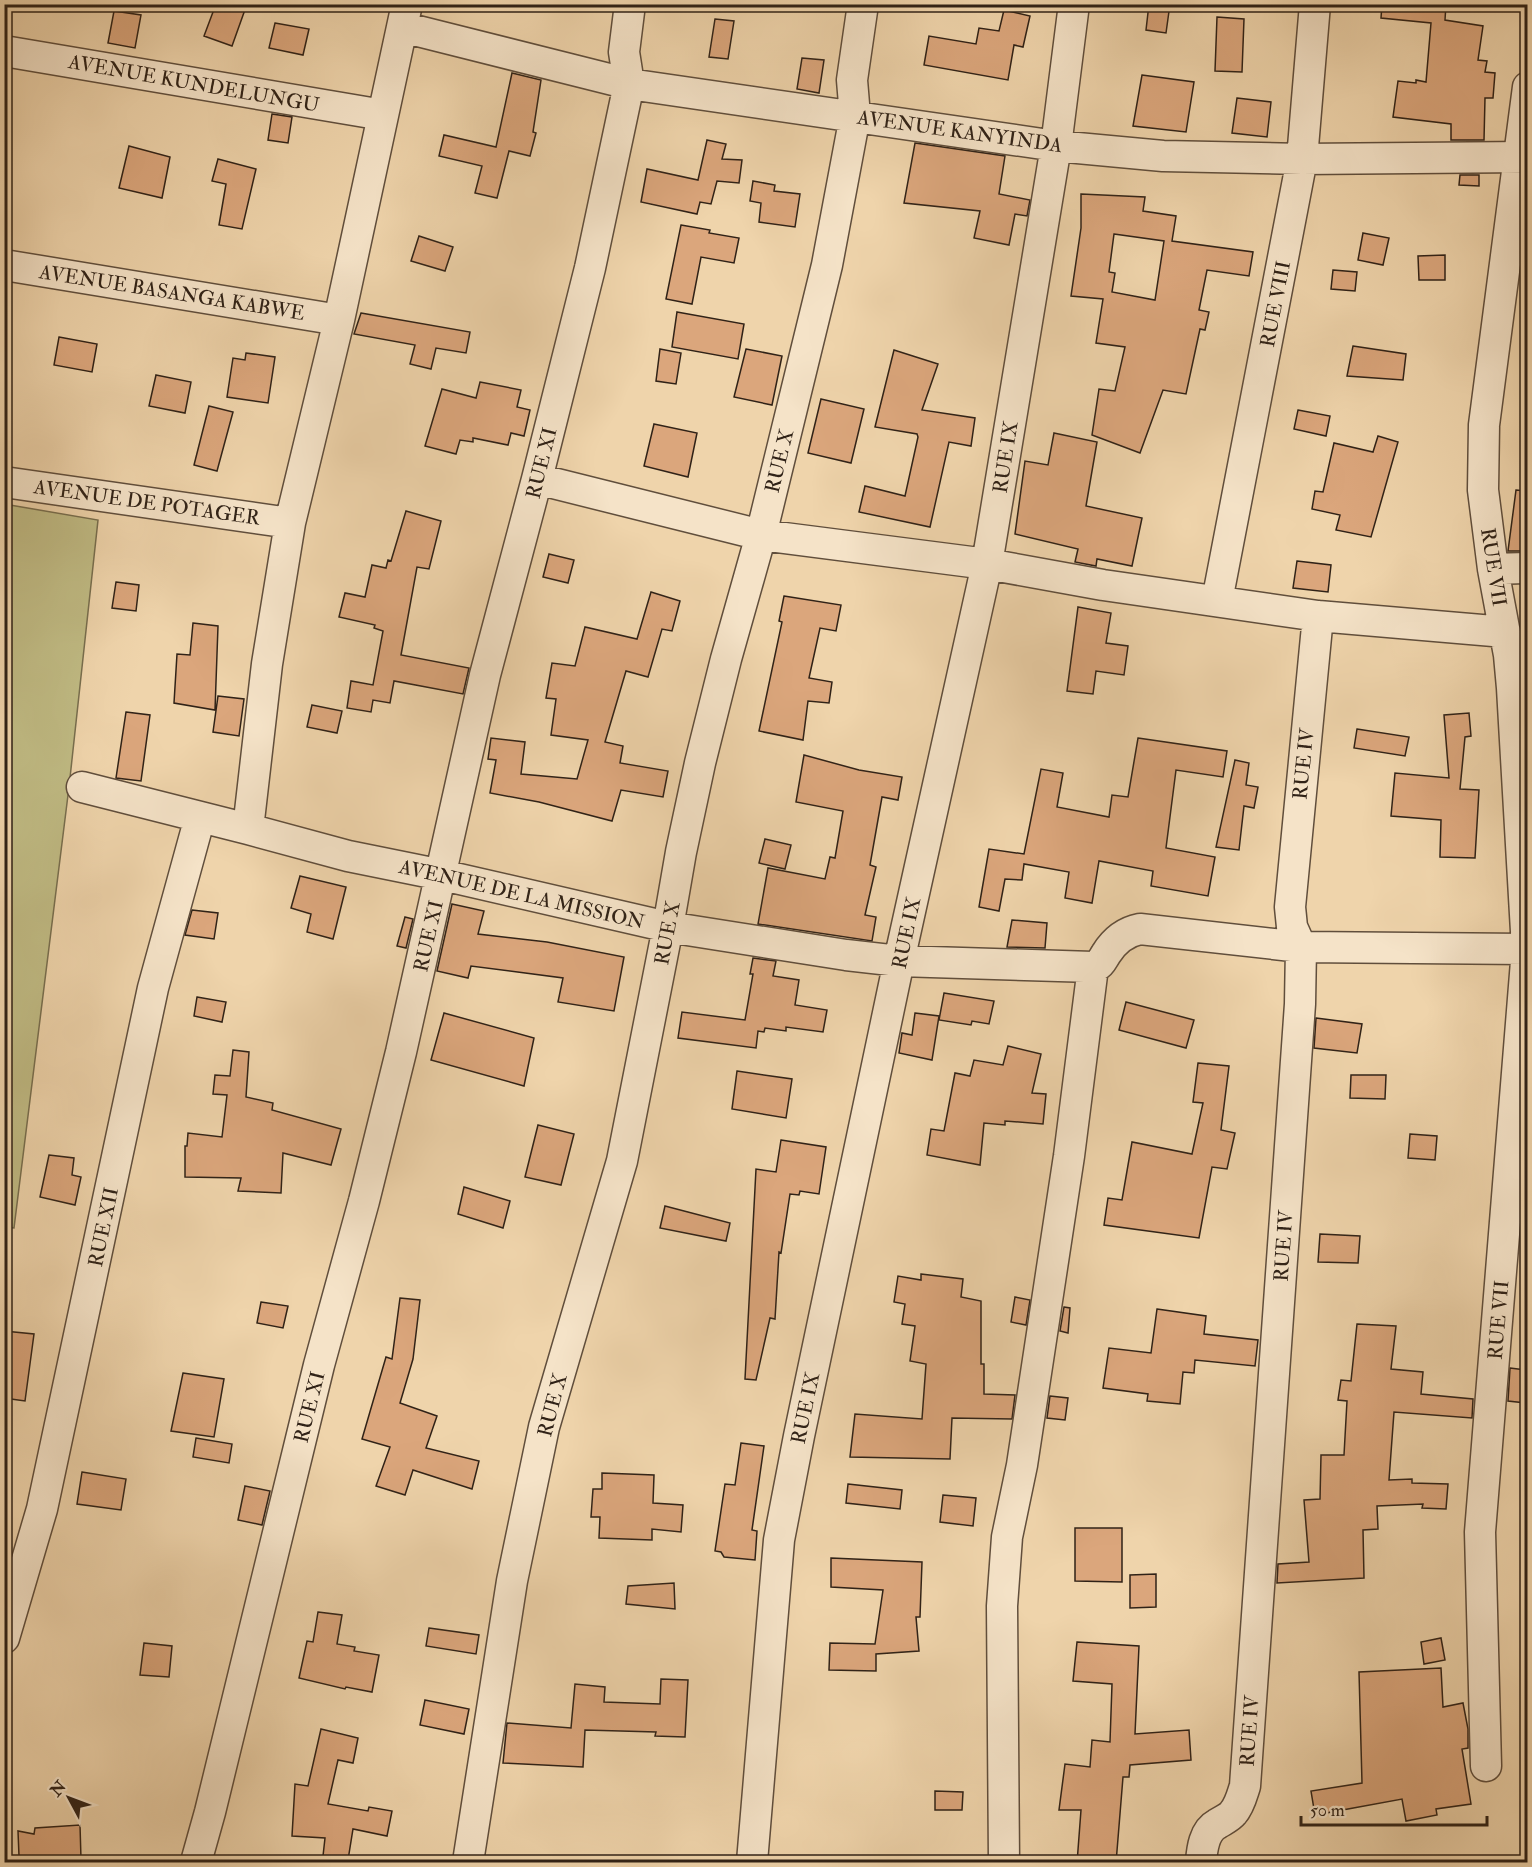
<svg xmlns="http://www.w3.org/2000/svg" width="1532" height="1867" font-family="'IM FELL Double Pica',serif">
<rect width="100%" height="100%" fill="#efd4ab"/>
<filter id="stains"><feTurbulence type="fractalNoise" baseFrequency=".00333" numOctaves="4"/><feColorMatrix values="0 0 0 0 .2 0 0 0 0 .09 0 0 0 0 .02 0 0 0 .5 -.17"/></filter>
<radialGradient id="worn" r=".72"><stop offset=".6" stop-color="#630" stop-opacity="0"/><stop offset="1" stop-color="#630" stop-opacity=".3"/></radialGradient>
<path fill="#c0bb84" stroke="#786e4e" stroke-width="1.5" d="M4,504L98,520L69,787L14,1228L4,1227Z"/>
<path fill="#dba67c" stroke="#302217" stroke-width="1.5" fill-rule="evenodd" d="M216,4H247L232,46L204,36Z
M1149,4H1170L1166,33L1146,30Z
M1382,4H1446L1445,20L1483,26L1478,60L1487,61L1485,72L1495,73L1493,98H1485L1484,140H1451V124L1393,117L1398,81L1416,83V80L1426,82L1431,23L1381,18Z
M1004,10L1030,16L1023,47L1014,45L1008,80L924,65L929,36L976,44L979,28L999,31Z
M114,11L141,15L135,48L108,43Z
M1217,17L1244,19L1242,72L1215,71Z
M715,19L734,21L728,59L709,57Z
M275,23L309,29L303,55L269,48Z
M802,58L824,60L819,93L797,89Z
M512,73L541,80L533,132L536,133L530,156L509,151L497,198L475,193L482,166L439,156L444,135L496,147Z
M1142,75L1194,82L1186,132L1133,126Z
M1237,98L1271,102L1267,137L1232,133Z
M272,114L292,117L288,143L268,140Z
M707,140L726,144L722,159L742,160L739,183L717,181L711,204L700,202L697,214L641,202L647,169L698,180Z
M915,143L1005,156L999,194L1030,200L1027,216L1015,214L1009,245L974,238L980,211L904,203Z
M129,146L170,157L162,198L119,188Z
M218,159L256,169L242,229L219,225L226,184L212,181Z
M1460,175H1479V186L1459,185Z
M753,181L775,185L774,191L800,194L795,227L759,222L761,203L750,201Z
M1081,194L1145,197L1143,211L1176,216L1172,241L1253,252L1249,276L1207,270L1199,310L1209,312L1205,330L1200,329L1186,394L1163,390L1140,453L1092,435L1099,389L1115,391L1125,347L1096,343L1103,299L1071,296L1081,228ZM1114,234L1164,241L1155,300L1112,292L1115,273L1109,272Z
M681,225L710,230L709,233L739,238L734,263L701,257L692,304L666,299Z
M1363,233L1389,238L1383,265L1358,260Z
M419,236L453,247L445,271L411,261Z
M1445,255V280H1419L1418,256Z
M1333,270L1357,272L1355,291L1331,289Z
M677,312L744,324L738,359L672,347Z
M361,313L470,332L466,353L436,348L431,369L410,364L415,345L354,334Z
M59,337L97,344L92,372L54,365Z
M1353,346L1406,354L1403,380L1347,376Z
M660,349L681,353L676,384L656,381Z
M746,349L782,356L772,405L734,397Z
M894,350L938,364L922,410L975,418L971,446L949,442L930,527L859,512L865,486L905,496L918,437L917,434L875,427Z
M246,353L275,357L268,403L227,397L233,358L245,360Z
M156,375L191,382L185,413L149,406Z
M480,382L521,390L517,407L530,410L524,436L511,433L508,445L473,438V442L460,440L456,454L425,446L442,389L476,398Z
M821,399L864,409L851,463L808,453Z
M209,406L233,412L217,471L194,465Z
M1298,410L1330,416L1326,436L1294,429Z
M654,424L697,433L688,477L644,466Z
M1054,433L1097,442L1086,506L1142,518L1132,566L1097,559L1096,566L1075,562L1078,549L1015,534L1025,461L1048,465Z
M1378,436L1398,442L1371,537L1336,530L1340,515L1312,509L1315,491L1323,492L1334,443L1373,452Z
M1516,490L1527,491V551H1508Z
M406,511L441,521L429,569L417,567L401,655L469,668L463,694L394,681L390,703L373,700L371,712L347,708L351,681L373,685L383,631L374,628L375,625L339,617L345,593L365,597L372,565L386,568L388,560L391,561Z
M549,554L574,560L568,583L543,577Z
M1297,561L1331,565L1328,592L1293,588Z
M116,582L139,585L136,611L112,608Z
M651,592L680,601L672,631L662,629L648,677L626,671L605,742L623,746L620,763L668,771L663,797L621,790L612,821L539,802L490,793L496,760L488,759L491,738L525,742L521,774L577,779L588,740L551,735L556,699L546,698L552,663L575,666L585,627L637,639Z
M784,596L841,605L836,631L820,628L809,678L832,682L829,703L808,701L803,740L759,731L782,622L779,621Z
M1078,607L1111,613L1106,643L1128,646L1124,675L1096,671L1093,694L1067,691Z
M193,623L218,626L215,710L174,703L177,654L190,655Z
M218,696L244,699L239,736L213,732Z
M312,705L342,711L337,733L307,727Z
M126,712L150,715L141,781L116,778Z
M1469,713L1471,736L1465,737L1460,789L1479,790L1475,858L1440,857L1441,820L1391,816L1395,773L1449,778L1444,715Z
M1357,729L1409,737L1405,756L1354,748Z
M1138,738L1227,751L1223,777L1176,770L1166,848L1215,857L1208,896L1151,886L1153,871L1099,861L1092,903L1065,898L1069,872L1024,864L1022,880L1005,879L999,911L979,907L989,849L1024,854L1041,769L1063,773L1057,807L1109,817L1112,795L1128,797Z
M804,755L859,770L902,777L898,800L882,797L870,865L876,867L865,915L876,917L872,941L758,924L768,868L825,879L830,857L835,858L843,811L796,802Z
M1235,760L1249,763L1246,785L1258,787L1254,808L1244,806L1239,850L1216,847Z
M765,839L791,845L785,869L759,863Z
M300,876L346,887L333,939L307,932L311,914L291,908Z
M452,904L484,911L478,934L547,942L624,957L614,1011L558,1002L563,978L471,966L468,978L437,971Z
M192,910L218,913L214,939L185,935Z
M405,917L413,919L406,948L397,946Z
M1012,920L1047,923L1045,948L1007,947Z
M753,958L776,961L773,976L799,980L795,1005L827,1010L823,1032L786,1027V1031L765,1028L764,1032L758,1031L756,1048L678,1038L682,1012L745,1020L753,974H750Z
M944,993L994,1001L989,1024L972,1021L971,1025L939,1020Z
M197,997L226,1002L222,1022L194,1016Z
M1126,1002L1194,1020L1186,1048L1119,1030Z
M444,1013L534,1038L524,1086L431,1060Z
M915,1013L939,1016L932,1060L899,1053L902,1033L912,1035Z
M1316,1018L1362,1024L1357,1053L1314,1048Z
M1008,1046L1041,1054L1032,1093L1046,1094L1043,1124L1005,1121V1125L984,1123L980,1165L927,1155L931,1129L944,1131L955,1073L970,1076L974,1060L1003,1065Z
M233,1050L249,1052L246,1097L273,1103L272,1110L341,1129L331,1165L283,1153L281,1193L238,1191L241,1178L185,1177V1146H187L188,1133L222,1137L227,1095L213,1094L215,1075L230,1076Z
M1198,1063L1229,1066L1221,1130L1235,1133L1227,1169L1212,1167L1199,1238L1104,1225L1108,1198L1122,1200L1132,1142L1192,1154L1203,1103L1193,1102Z
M737,1071L792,1079L786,1118L732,1109Z
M1351,1075H1386L1385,1099L1350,1098Z
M538,1125L574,1134L561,1185L525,1177Z
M1410,1134L1437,1136L1435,1160L1408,1158Z
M781,1140L826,1147L819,1194L800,1191L799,1195L790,1194L781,1253L779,1252L775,1319L770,1318L756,1380L745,1379L756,1169L776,1172Z
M49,1155L74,1158L72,1175L81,1177L75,1205L40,1197Z
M464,1187L510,1201L503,1228L458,1214Z
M665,1206L730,1223L726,1241L660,1228Z
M1320,1234L1360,1236L1358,1263L1318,1262Z
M921,1274L963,1279L961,1297L981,1301V1364H984V1394L1015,1395L1012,1419L952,1418L950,1459L850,1457L855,1414L922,1419L926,1364L910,1361L915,1326L902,1324L905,1304L894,1302L898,1276L921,1280Z
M1015,1297L1030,1300L1026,1325L1011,1322Z
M400,1298L420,1300L413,1359L400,1403L437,1416L426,1448L479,1461L472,1489L413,1470L405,1495L376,1486L390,1447L362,1439L386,1357L392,1359Z
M261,1302L288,1306L283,1328L257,1323Z
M1064,1307L1070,1308L1068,1333L1060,1331Z
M1157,1309L1206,1316L1204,1334L1258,1340L1255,1366L1195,1360L1194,1373L1183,1372L1180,1404L1147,1401L1148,1394L1103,1388L1109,1348L1151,1353Z
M1357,1324L1396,1326L1391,1369L1423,1372L1421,1394L1473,1399L1472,1418L1394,1412L1389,1480L1412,1479V1483L1448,1484L1446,1509L1422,1508L1423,1504L1377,1506L1378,1529L1363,1530L1364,1578L1277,1583L1278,1564L1309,1562L1304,1500L1320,1499L1321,1455H1344L1347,1401L1338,1400L1341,1380L1351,1381Z
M4,1331L34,1334L25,1401L4,1398Z
M1510,1368L1527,1370V1403L1508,1401Z
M183,1373L224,1379L214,1437L171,1431Z
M1050,1396L1068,1398L1065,1420L1047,1418Z
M196,1438L232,1444L229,1463L193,1457Z
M741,1443L764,1446L752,1530L757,1531L755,1560L724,1557L721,1552L715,1551L725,1484L735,1485Z
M82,1472L126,1479L121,1510L77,1504Z
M602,1473L654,1475L653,1503L683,1505L681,1532L652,1529V1540L599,1538L600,1517H591L593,1489H602Z
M848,1484L902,1490L900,1509L846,1503Z
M245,1486L270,1491L262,1525L238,1520Z
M943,1495L976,1498L973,1526L940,1522Z
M1075,1528H1122V1582L1075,1581Z
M831,1558L922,1562L920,1617H916L919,1651L876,1654V1671L829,1670L830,1643L875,1644L883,1590L831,1587Z
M1156,1574V1607L1130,1608V1575Z
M674,1583L675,1609L626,1604L628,1586Z
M318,1612L342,1615L337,1644L355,1647L354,1651L379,1655L372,1692L346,1687L345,1689L299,1678L307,1641L313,1642Z
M429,1628L479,1635L476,1654L426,1646Z
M1441,1638L1445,1660L1424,1664L1421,1642Z
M1077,1642L1139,1646L1135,1734L1189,1730L1191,1760L1130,1765L1129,1777H1123L1116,1863H1077L1081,1810H1059L1065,1764L1090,1767L1092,1740L1110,1742L1112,1684L1073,1681Z
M144,1643L172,1646L169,1677L140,1675Z
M1441,1668L1443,1707L1463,1703L1468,1729V1748L1462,1749L1471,1804L1436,1809L1437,1815L1406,1821L1402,1799L1315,1815L1311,1791L1362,1783L1359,1672Z
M661,1679L688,1680L685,1737L655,1736L656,1732L585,1730L583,1767L503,1763L507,1723L571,1728L575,1684L605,1687L604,1702L660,1704Z
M425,1700L469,1709L464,1734L420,1725Z
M321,1729L358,1738L353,1763L338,1760L328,1804L368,1811L369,1807L392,1811L387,1836L353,1829L348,1860L323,1856L325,1838L292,1836L295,1784L308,1786Z
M935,1791L963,1792L962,1810H935Z
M80,1825L81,1859L29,1858V1856H19L18,1831L34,1834L35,1828Z"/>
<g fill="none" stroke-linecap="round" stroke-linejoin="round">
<g stroke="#604e3c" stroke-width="33">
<path id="minor" d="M402,27L629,84L1056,146L1163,156L1302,159L1528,157
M4,51L383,115
M4,265L339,320
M537,479L761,535L987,564L1103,585L1318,616L1505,632
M4,482L290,523
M1493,569L1528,568
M1217,601L1302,159L1315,4
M82,787L248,829L348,856L442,875L668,927L846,955L899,961L1093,967C1101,965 1102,960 1106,954C1114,941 1125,932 1140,929L1301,947L1528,949
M248,829L267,664L290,523L339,320L407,4
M4,1638L42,1509L153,988L200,817
M1486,1766L1480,1532L1527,949L1512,688L1509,655L1493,569L1483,490L1484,425L1528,87
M196,1862L210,1812L319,1365L364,1201L401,1052L485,675L537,479L590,268L629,84L624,52L630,4
M468,1862L512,1581L544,1427L622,1161L668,927L681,852L700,763L726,659L761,535L827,265L855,116L852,80L863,4
M752,1862L779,1540L799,1436L899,961L987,564L1056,146L1074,4
M1004,1862L1002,1606L1007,1537L1022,1465L1069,1156L1093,967
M1201,1862C1202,1849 1204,1831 1217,1824C1223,1820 1229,1818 1233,1813C1240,1805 1242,1795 1245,1786L1300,1004L1301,947L1292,927L1290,907L1318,616"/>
</g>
<use href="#minor" stroke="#f5e3c8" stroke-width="30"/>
</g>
<g text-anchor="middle" stroke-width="5" stroke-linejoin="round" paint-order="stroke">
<g font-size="20" fill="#302217" stroke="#f5e3c8">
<text transform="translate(194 83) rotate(10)" y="7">AVENUE KUNDELUNGU</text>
<text transform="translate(960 131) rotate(8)" y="7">AVENUE KANYINDA</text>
<text transform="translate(172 292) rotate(9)" y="7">AVENUE BASANGA KABWE</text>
<text transform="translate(1275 304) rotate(-79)" y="7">RUE VIII</text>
<text transform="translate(1005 457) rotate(-81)" y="7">RUE IX</text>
<text transform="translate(779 461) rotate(-76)" y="7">RUE X</text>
<text transform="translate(541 463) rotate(-76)" y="7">RUE XI</text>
<text transform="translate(147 502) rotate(8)" y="7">AVENUE DE POTAGER</text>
<text transform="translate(1494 567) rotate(81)" y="7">RUE VII</text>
<text transform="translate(1303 764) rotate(-84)" y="7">RUE IV</text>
<text transform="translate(522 894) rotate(13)" y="7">AVENUE DE LA MISSION</text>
<text transform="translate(667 933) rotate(-79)" y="7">RUE X</text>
<text transform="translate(906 933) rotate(-78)" y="7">RUE IX</text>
<text transform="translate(428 936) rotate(-77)" y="7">RUE XI</text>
<text transform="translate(103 1227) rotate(-78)" y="7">RUE XII</text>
<text transform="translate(1283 1246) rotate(-86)" y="7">RUE IV</text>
<text transform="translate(1498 1320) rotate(-85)" y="7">RUE VII</text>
<text transform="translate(552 1405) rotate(-75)" y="7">RUE X</text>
<text transform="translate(309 1407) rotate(-76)" y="7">RUE XI</text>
<text transform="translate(805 1408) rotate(-78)" y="7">RUE IX</text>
<text transform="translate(1249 1731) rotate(-86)" y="7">RUE IV</text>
</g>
</g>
<rect width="1532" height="1867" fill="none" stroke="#efd4ab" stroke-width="24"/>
<rect x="6" y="6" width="1520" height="1855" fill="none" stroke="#302217" stroke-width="3"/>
<rect x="12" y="12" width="1508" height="1843" fill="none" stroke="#302217" stroke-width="1.5"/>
<g transform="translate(69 1798) rotate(311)" stroke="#f5e3c8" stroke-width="4.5" paint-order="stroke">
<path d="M0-4.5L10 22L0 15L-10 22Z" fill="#302217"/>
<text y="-9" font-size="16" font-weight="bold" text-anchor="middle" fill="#302217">N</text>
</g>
<path d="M1301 1816v9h186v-9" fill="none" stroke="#302217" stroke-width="3"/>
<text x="1310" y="1816" font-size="18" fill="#302217" stroke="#f5e3c8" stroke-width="4.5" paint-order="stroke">50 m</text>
<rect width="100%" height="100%" filter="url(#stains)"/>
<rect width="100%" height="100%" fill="url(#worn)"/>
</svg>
